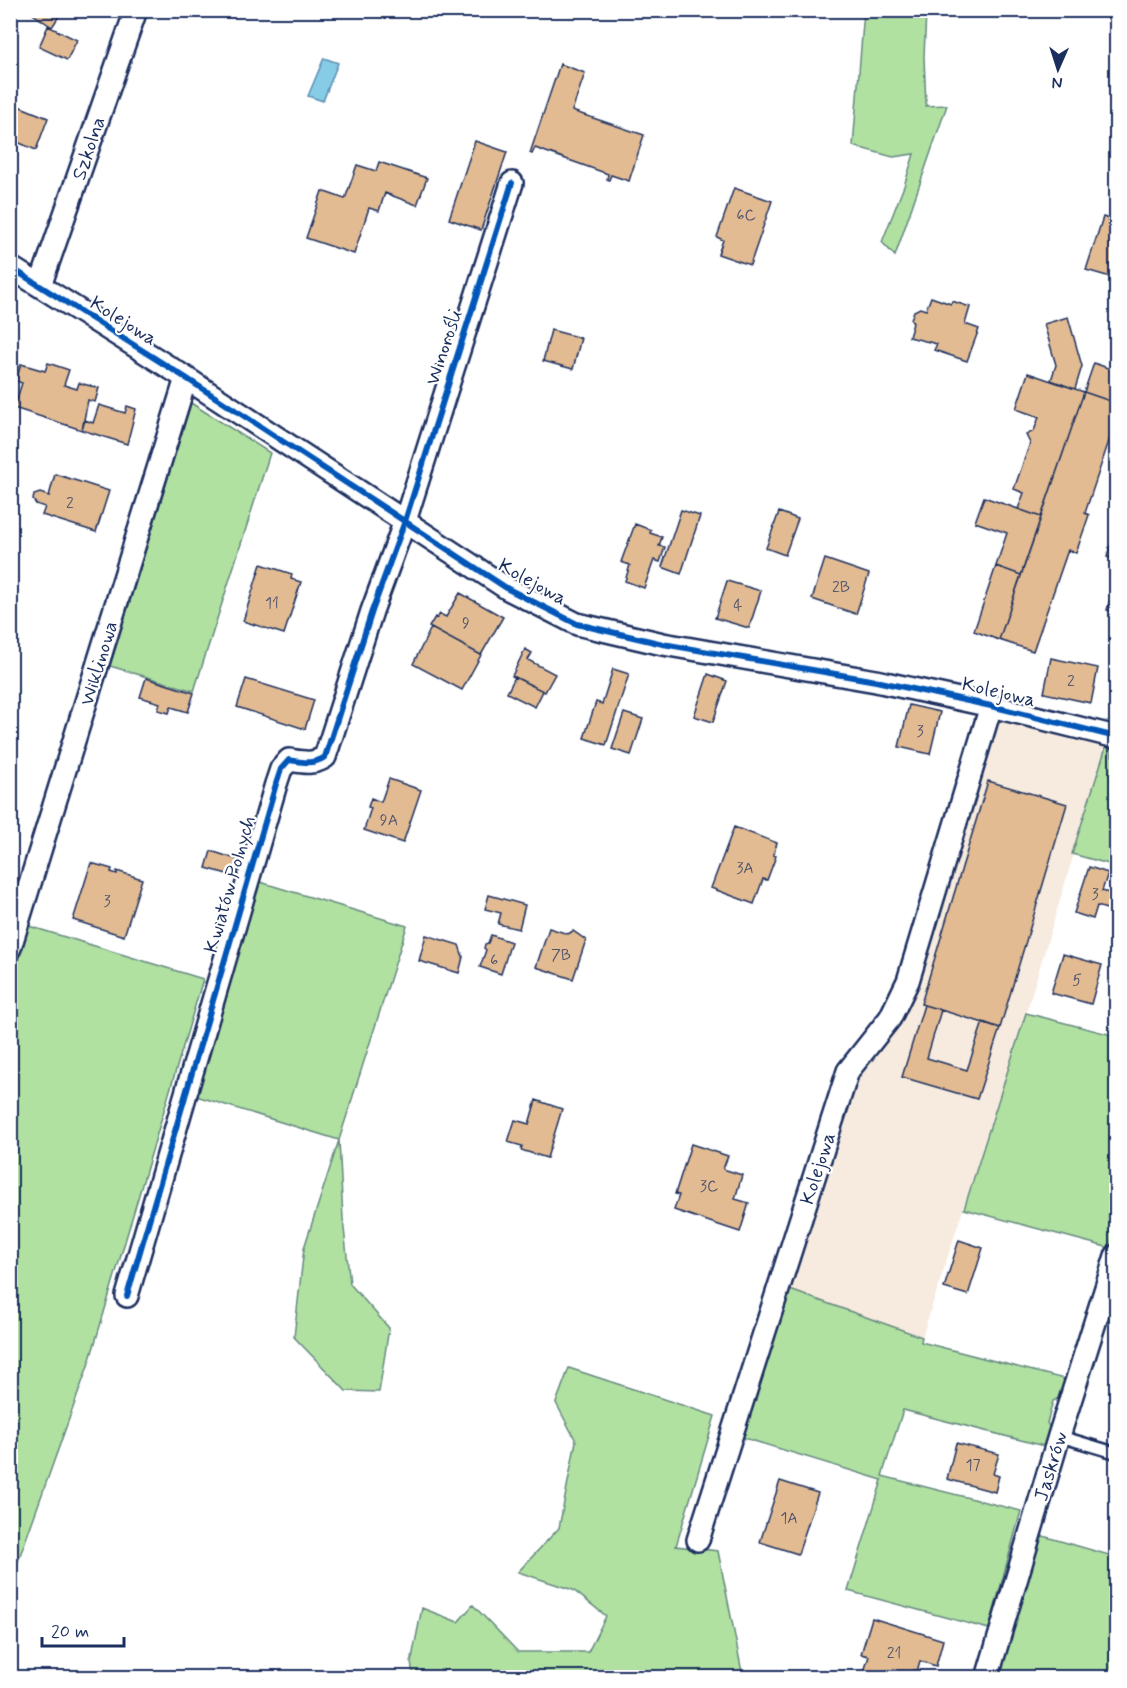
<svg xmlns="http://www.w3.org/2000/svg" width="1127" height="1688" font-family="Mynerve,sans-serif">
<rect width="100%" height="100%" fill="#fff"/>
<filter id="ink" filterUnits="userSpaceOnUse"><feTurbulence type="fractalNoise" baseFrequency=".0167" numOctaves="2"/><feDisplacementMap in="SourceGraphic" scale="12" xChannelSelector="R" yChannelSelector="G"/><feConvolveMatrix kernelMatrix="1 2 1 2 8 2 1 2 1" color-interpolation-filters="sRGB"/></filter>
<g filter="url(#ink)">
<path fill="#f6ebde" d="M997,720L1106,747L1026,1013L922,1337L790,1290L863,1063L893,1033L918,977Z"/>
<path fill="#b0e1a1" stroke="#668880" stroke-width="1.5" d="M864,11H926L924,57L926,106L947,105L895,256L882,242L904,186L914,154L893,157L853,146Z
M191,403L270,453L194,691L110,666Z
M1106,747L1111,748L1112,756L1116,757V866L1072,854Z
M260,882L407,926L339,1140L343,1219L350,1284L389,1328L379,1392L346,1391L294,1337L304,1248L339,1140L193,1095Z
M29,926L203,979L89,1363L11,1581L10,985Z
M1026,1013L1116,1036V1227L1110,1248L964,1209Z
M790,1290L922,1337L921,1342L1068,1380L1063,1396L1053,1401L1047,1423L1053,1433L1048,1447L903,1410L882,1476L1021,1511L989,1629L848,1591L882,1480L741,1437Z
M569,1368L715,1416L676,1546L718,1551L743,1677L414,1678L411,1663L422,1608L458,1622L473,1605L518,1652H588L606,1616L573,1590L518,1572L559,1528L576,1441L556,1403Z
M1036,1534L1116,1557V1677L991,1678Z"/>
<path fill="#86cce7" stroke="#5b8db0" stroke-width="1.5" d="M324,58L338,63L323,101L308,96Z"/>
<path fill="#e2bb92" stroke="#1b2f5e" stroke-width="1.5" d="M27,10H63L52,27Z
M48,26L77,40L67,60L39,47Z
M560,64L585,73L572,111L644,135L629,181L611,175L609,180L607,179L608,174L535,148L532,154L530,153Z
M16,105L48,118L36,150L10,139V111L13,112Z
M475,141L507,152L481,230L449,219Z
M379,162L427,178L417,205L385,193L379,211L369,208L354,254L306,238L322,191L345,199L357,165L376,171Z
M734,188L772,201L750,265L718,254L723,240L717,237Z
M1103,217L1116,221V270L1114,278L1086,270Z
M931,297L951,304L952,301L970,307L965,324L979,329L967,361L934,350L937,344L909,337L913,323L911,319L914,311L920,308L926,310Z
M1068,317L1082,366L1075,389L1051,380L1056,365L1044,324Z
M551,330L581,338L573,369L543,361Z
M48,363L69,370L64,385L77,389L79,383L99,388L95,402L88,400L82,430L14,408L22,383L16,381L21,364L45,371Z
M1094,363L1116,371V403L1084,392Z
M1028,373L1084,392L1041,517L1018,509L1024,493L1014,489L1030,443L1026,435L1034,431L1039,417L1016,409Z
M1084,392L1116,403V420L1085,513L1089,515L1076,553L1068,550L1033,651L999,640Z
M99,405L125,413L127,406L136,409L127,444L82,430L85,420L93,423Z
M55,474L109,491L96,532L42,515L45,507L36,504L33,500L34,495L40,493L49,496Z
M984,497L1041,517L1021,575L996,566L1007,533L975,522Z
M681,510L700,516L681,574L662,567Z
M779,512L798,519L785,555L766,548Z
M635,524L651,530L650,533L662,537L659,546L665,547L660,562L654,560L644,588L625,581L630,565L621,562Z
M1116,527V560L1107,557Z
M825,559L869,574L856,614L812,599Z
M261,564L292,574L291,579L301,582L284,634L243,621Z
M996,566L1021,575L999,640L974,631Z
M1116,579V613L1107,610Z
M727,581L761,591L749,628L715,618Z
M460,593L503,617L481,655L429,627L435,617L437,618L440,614L446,617Z
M431,628L481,655L462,690L413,664Z
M525,649L532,653L528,660L555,674L545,692L512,676Z
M1051,658L1098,668L1091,703L1044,693Z
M613,669L629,674L606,745L584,738L596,702L602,704Z
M708,674L727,681L713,722L694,716Z
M515,677L543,691L535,707L507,693Z
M146,678L194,693L188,712L171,707L169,713L158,710L160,703L140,697Z
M246,679L314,700L305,729L237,707Z
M909,705L940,712L930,754L899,747Z
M624,713L643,719L631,755L612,749Z
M389,779L421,790L403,843L364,830L371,808L368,807L371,798L381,802Z
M988,781L1067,804L1000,1028L921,1004Z
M734,827L777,843L773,855L776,856L767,880L763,879L754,904L711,888Z
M211,851L239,860L234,876L206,868Z
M91,863L112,869L111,872L117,874V871L142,879L124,936L73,920Z
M1089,867L1108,873L1102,891L1116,895L1113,911L1097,906L1093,919L1074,913Z
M489,895L525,905L519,929L498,924L501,913L485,909Z
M549,928L568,934L573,931L586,940L573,979L536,967Z
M426,935L459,945L463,957L459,973L419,961Z
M491,935L511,942L501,974L480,967L486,950L484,948L485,944L488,943Z
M1063,954L1102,965L1091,1004L1051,993Z
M924,1005L941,1010L927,1058L967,1070L983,1022L1000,1028L977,1099L902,1077Z
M536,1100L562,1109L547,1158L521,1150L522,1146L508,1142L515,1120L529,1124Z
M691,1144L728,1156L723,1169L742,1175L735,1199L749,1203L740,1232L674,1210L679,1195L675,1194Z
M959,1240L983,1248L968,1295L944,1288Z
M956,1443L999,1454L993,1474L999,1476L995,1492L947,1479Z
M780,1481L818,1493L798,1554L760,1542Z
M872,1618L943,1640L936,1666L920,1661L917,1671L913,1670L911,1678H871L863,1675L869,1656L861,1654Z"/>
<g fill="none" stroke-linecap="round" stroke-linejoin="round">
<g stroke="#1b2f5e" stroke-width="15">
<path id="lane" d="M1059,1436L1116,1453"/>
</g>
<g stroke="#1b2f5e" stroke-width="26">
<path id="street" d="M10,267L186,378L508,589L577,624L663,644L876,681L991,706L1116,737
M40,286L136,10
M10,948L186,378
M127,1296L276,784L281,769L289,760C302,762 313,765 325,757L372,611L405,521L512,183
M698,1540L848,1071L890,1018L908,981L991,706
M987,1678L1059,1436L1116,1256"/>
</g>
<use href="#lane" stroke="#fff" stroke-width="10"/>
<use href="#street" stroke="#fff" stroke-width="21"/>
<g stroke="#fff" stroke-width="10">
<path id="cycleway" d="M10,267L186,378L508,589L577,624L663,644L876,681L991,706L1116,737
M127,1296L276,784L281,769L289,760C302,762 313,765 325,757L372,611L405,521L512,183"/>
</g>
<use href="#cycleway" stroke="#0057b8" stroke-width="6"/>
</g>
</g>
<g text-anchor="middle" stroke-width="4.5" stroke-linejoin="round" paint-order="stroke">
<g font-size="16" fill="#4d526b">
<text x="746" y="220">6C</text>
<text x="70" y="508">2</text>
<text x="841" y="592">2B</text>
<text x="272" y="608">11</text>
<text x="738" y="610">4</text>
<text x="466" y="628">9</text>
<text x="1071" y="686">2</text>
<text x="920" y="736">3</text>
<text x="389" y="825">9A</text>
<text x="745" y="873">3A</text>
<text x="1095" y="899">3</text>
<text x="107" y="906">3</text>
<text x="561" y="960">7B</text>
<text x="494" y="965">6</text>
<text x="1077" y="985">5</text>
<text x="709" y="1191">3C</text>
<text x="973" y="1470">17</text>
<text x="789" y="1523">1A</text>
<text x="894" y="1658">21</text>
</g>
<g font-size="20" fill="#1b2f5e" stroke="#fff">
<text transform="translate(88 148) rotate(-71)" y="7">Szkolna</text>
<text transform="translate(124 320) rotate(32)" y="7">Kolejowa</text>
<text transform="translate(443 347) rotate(-72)" y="7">Winorośli</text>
<text transform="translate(533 581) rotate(29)" y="7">Kolejowa</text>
<text transform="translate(98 663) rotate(-73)" y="7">Wiklinowa</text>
<text transform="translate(999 691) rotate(13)" y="7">Kolejowa</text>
<text transform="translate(229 884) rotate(-74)" y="7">Kwiatów Polnych</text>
<text transform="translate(817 1168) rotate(-72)" y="7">Kolejowa</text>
<text transform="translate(1050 1466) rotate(-73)" y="7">Jaskrów</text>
</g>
</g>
<rect width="1127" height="1688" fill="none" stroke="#fff" stroke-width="36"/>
<rect x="18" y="18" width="1091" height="1652" fill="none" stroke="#1b2f5e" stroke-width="2" filter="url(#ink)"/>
<g transform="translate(1058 69) rotate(183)" stroke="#ffffff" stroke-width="4.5" paint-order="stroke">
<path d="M0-4.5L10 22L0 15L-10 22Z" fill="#1b2f5e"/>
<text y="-9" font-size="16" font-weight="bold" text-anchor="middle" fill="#1b2f5e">N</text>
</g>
<path d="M42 1637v9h82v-9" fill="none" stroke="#1b2f5e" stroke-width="3"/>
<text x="51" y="1637" font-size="18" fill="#1b2f5e" stroke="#ffffff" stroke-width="4.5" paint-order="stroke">20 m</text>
</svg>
